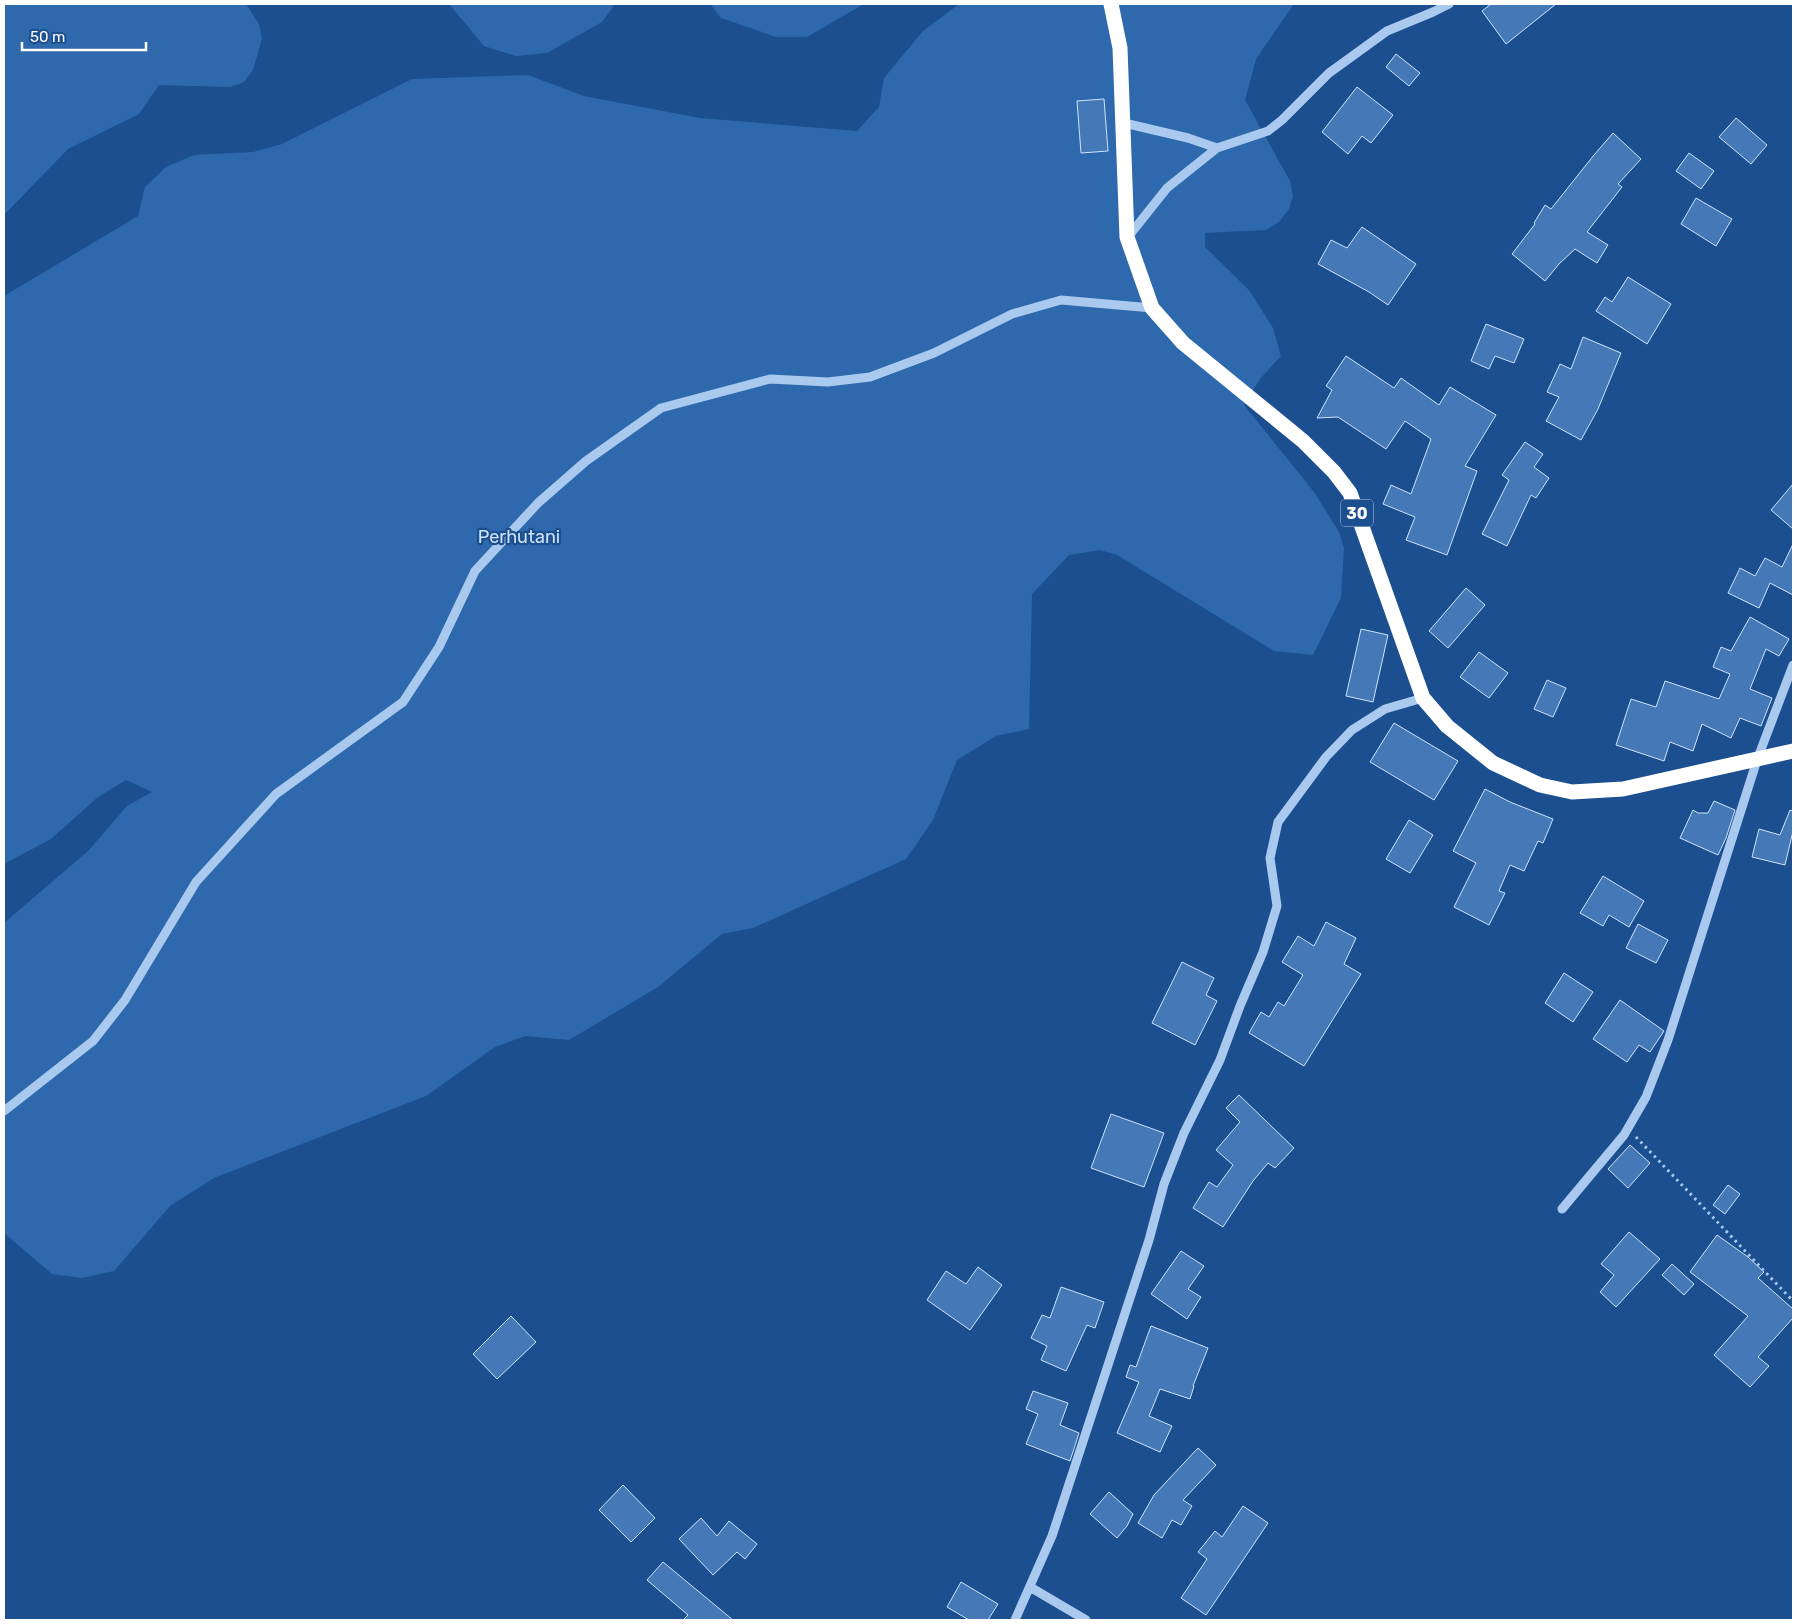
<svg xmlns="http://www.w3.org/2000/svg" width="1797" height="1624" font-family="Rubik,sans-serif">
<rect width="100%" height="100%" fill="#1b4f8f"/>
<path fill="#2e69ad" d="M4,4H246L259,24L262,39L253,70L244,82L230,87L159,85L139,114L68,149L4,215Z
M449,4H615L602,22L547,53L516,56L484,46Z
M710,4H864L807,37H776L721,18Z
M959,4H1294L1256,59L1245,100L1290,181L1293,196L1289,209L1279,222L1266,230L1205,233V247L1249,290L1273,328L1281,356L1260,379L1244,405L1314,492L1339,532L1344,548L1341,598L1313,655L1274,651L1117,555L1100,550L1069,555L1032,594L1029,729L996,736L957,760L933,820L906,859L753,928L722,934L658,987L569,1040L525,1036L495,1047L426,1096L214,1178L170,1206L114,1271L82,1278L52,1274L4,1233V923L88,851L127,806L152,792L126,780L98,797L51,839L4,864V296L138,216L145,187L166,167L194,155L253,152L282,144L412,79L528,75L584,96L700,118L857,131L879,107L884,78L923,31Z"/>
<path fill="#4478b7" stroke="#cfe3fa" d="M1491,4H1556L1506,44L1482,11Z
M1396,54L1420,73L1409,86L1386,67Z
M1357,87L1393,115L1371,143L1362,136L1348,154L1322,132Z
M1104,99L1108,151L1081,153L1077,101Z
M1736,118L1767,145L1751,164L1719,137Z
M1613,133L1641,159L1618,184L1622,187L1587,232L1608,245L1597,263L1575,249L1559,264L1545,281L1512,254L1535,224L1534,223L1545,205L1551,209L1594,155Z
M1689,153L1714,171L1701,189L1676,171Z
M1696,198L1732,219L1716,246L1681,224Z
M1362,227L1416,264L1388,305L1369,292L1318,264L1331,240L1347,248Z
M1628,277L1671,304L1647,344L1596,311L1605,297L1612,302Z
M1486,324L1524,339L1514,363L1495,356L1489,369L1471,361Z
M1583,337L1621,353L1598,409L1581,440L1546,421L1559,397L1547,392L1560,364L1571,369Z
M1346,356L1394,388L1401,378L1439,405L1450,387L1496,415L1465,466L1477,471L1447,555L1406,540L1415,517L1383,504L1391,485L1411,494L1431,439L1405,421L1386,449L1338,417L1317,418L1332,390L1326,386Z
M1525,442L1543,454L1534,467L1549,478L1536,498L1531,495L1507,546L1482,534L1509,480L1502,475Z
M1793,484V529L1771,510Z
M1793,544V595L1770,583L1759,608L1728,593L1740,568L1755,576L1765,558L1782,567Z
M1466,588L1485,605L1448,648L1429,631Z
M1750,617L1789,639L1779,656L1766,649L1750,689L1772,698L1761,726L1740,718L1731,738L1702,724L1693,751L1670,742L1664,761L1616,745L1631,699L1656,707L1665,681L1719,699L1730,674L1713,667L1721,647L1731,651Z
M1361,629L1388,635L1373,702L1346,696Z
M1479,652L1508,673L1489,698L1460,677Z
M1547,680L1566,688L1553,717L1534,709Z
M1394,723L1458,761L1434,800L1370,762Z
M1485,789L1510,802L1553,819L1543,843L1538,841L1524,871L1510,865L1499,891L1505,893L1489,925L1454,907L1476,863L1453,851Z
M1714,801L1735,810L1726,838L1718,855L1680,838L1693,810L1698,813H1708Z
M1790,810L1793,811V831L1785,865L1752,857L1759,829L1780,835Z
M1409,820L1433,835L1410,873L1386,859Z
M1603,876L1644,901L1629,927L1609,915L1603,926L1580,913Z
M1326,922L1356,938L1344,964L1361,974L1304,1066L1249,1033L1261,1012L1269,1017L1278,1002L1284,1006L1303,975L1282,962L1298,936L1314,946Z
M1638,924L1668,940L1656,963L1626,948Z
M1182,962L1214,978L1206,995L1217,1001L1195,1045L1152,1023Z
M1564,973L1593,992L1573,1022L1545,1003Z
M1620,1000L1664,1031L1650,1052L1639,1045L1627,1062L1593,1039Z
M1239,1095L1294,1148L1275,1168L1268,1163L1253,1181L1223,1227L1193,1208L1209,1182L1217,1187L1233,1165L1216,1150L1240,1122L1226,1108Z
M1111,1114L1164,1133L1144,1187L1091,1168Z
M1630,1145L1650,1163L1628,1188L1608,1169Z
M1728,1185L1740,1194L1725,1214L1713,1205Z
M1629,1232L1660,1259L1616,1307L1600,1292L1614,1275L1601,1264Z
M1717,1235L1748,1257L1764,1272L1758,1278L1793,1309V1318L1758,1357L1769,1366L1750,1387L1714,1355L1748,1316L1690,1272Z
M1181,1251L1204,1266L1188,1289L1201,1297L1187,1319L1151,1294Z
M1672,1264L1694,1284L1684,1295L1662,1275Z
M978,1267L1002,1285L970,1330L927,1300L946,1271L966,1284Z
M1061,1287L1104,1302L1095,1328L1087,1325L1066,1371L1041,1360L1047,1346L1031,1338L1042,1315L1050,1318Z
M511,1316L536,1342L497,1379L473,1354Z
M1151,1326L1208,1348L1193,1386H1194L1190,1399L1160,1389L1149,1416L1172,1426L1160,1452L1117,1433L1139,1382L1126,1377L1130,1365L1136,1367Z
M1033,1391L1068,1403L1060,1425L1079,1433L1070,1461L1026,1444L1038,1414L1026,1409Z
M1198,1448L1216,1465L1183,1500L1192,1506L1181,1525L1172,1520L1162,1538L1138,1523L1154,1495Z
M623,1485L655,1518L631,1542L599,1510Z
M1109,1492L1133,1514L1127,1526L1117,1538L1090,1514Z
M1243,1506L1268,1523L1206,1615L1181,1598L1207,1559L1198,1552L1215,1531L1222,1537Z
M701,1518L717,1536L729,1521L757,1544L745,1559L737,1552L713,1575L679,1539Z
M663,1562L733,1620H683L688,1615L647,1580Z
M961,1582L998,1604L988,1620H969L947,1607Z"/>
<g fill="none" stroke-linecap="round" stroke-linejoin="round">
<path stroke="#a9c9ee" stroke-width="3" stroke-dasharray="2.5 4" stroke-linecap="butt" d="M1636,1137L1793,1301"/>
<path stroke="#a9c9ee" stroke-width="9" d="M1124,123L1188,138L1217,148
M1128,237L1167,188L1217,148L1268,131L1282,120L1329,73L1387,31L1433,12L1449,4
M4,1111L93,1041L125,1000L196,882L276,794L403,702L439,647L475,571L538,503L586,461L661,408L770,379L828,382L870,377L934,353L1012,314L1061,300L1152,308
M1562,1209L1624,1135L1646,1097L1668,1040L1757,760L1793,665
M1030,1587L1086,1620
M1015,1620L1052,1536L1149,1240L1164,1184L1184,1133L1220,1060L1240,1006L1263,952L1277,906L1270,858L1278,822L1326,757L1352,730L1385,709L1423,698"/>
<path stroke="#fff" stroke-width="15" d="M1111,4L1120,48L1127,237L1152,308L1183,343L1303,441L1334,472L1350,493L1423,698L1447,726L1493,763L1540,785L1572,792L1623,789L1793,751"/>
</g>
<g text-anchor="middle" stroke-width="4.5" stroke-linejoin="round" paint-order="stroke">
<rect fill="#1b4f8f" stroke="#bbcadd" stroke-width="1" x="1341" y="499.5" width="32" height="27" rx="4"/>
<g font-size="16" font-weight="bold" fill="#fff">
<text x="1357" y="519">30</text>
</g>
<g font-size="18" fill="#cfe3fa" stroke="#1b4f8f">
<text x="519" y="543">Perhutani</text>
</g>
</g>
<rect width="1797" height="1624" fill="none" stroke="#ffffff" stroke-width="10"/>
<path d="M22 42v8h124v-8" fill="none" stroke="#ffffff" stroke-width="2.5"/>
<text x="30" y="42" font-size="15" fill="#ffffff" stroke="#1b4f8f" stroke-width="4" paint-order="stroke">50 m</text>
</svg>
